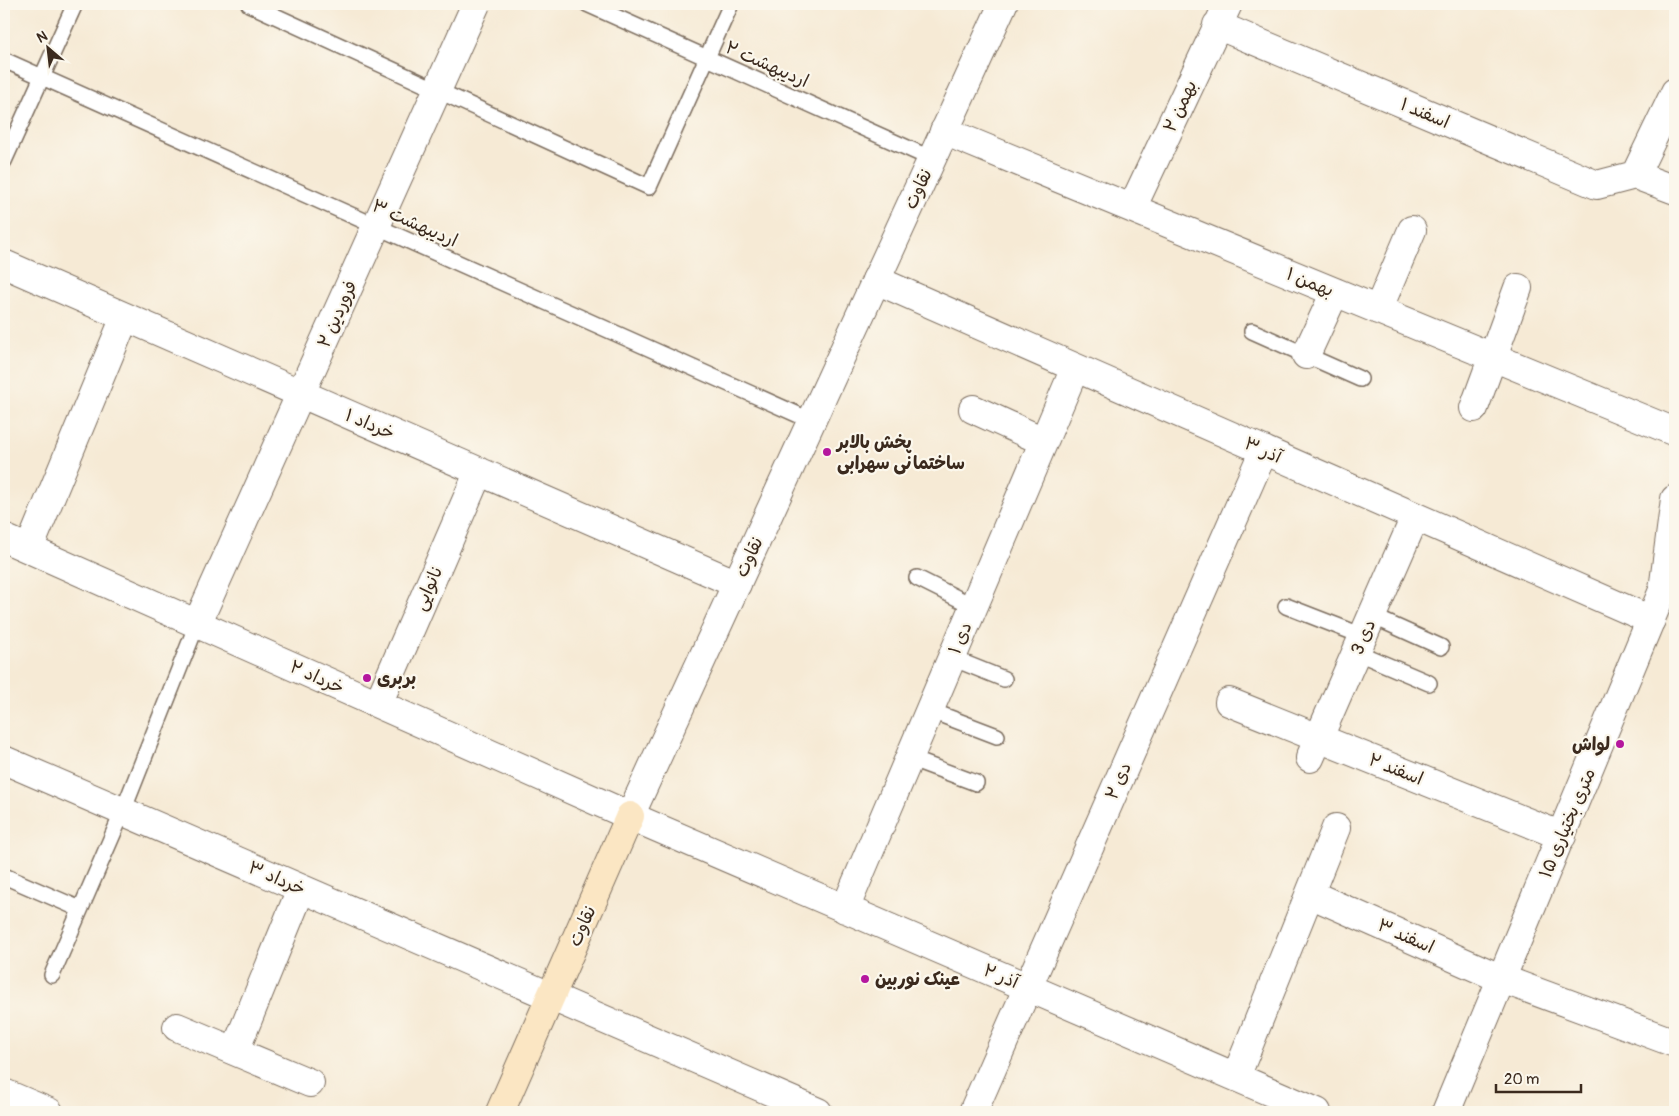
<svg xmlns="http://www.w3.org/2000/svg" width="1679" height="1116" font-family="Pangolin,'Playpen Sans Arabic',sans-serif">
<rect width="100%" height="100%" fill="#fbf7ec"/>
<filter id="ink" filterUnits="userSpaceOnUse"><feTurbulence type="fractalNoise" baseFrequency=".02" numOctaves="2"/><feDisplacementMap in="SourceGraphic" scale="10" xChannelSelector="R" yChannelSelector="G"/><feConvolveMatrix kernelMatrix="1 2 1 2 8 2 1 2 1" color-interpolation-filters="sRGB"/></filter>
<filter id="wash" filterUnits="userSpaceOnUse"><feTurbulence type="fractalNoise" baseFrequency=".0096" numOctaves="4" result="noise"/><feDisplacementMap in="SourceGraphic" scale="20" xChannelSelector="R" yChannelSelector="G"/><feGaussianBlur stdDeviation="1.12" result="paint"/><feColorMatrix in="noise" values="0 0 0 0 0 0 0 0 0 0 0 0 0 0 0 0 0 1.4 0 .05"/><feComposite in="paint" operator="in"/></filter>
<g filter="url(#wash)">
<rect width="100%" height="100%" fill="#f6ead5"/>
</g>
<g filter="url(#ink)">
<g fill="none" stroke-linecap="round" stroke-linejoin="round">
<g stroke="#7c6d5e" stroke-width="18">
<path id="service" d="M249,4L649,187L731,4
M587,4L932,159
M4,60L812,421
M4,161L75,4
M1252,331L1360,379
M917,578L973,606
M1286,606L1363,636
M1372,616L1441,647
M1356,652L1429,683
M952,658L1004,679
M929,710L997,736
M909,758L976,783
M4,876L80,909
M52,975L123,811L197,624"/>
</g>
<g stroke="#7c6d5e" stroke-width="30">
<path id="minor" d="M1217,25L1597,185L1635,175
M1675,92L1635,175L1675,190
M944,131L1675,432
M1132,208L1228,4
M4,264L737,584
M876,280L1651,620
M1378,310L1412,230
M1306,355L1335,292
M1474,408L1518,288
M973,409L1043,441
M4,538L630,816L1317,1112
M29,549L125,317
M197,624L476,4
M1229,702L1562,836
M378,704L479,471
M1310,758L1415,517
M4,760L818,1112
M1310,894L1502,979L1675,1043
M845,909L1075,368
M177,1027L310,1083
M235,1051L301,889
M1236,1077L1336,828
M4,1093L49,1112
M973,1112L1264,450"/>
</g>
<g stroke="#7c6d5e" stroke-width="30">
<path id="tertiary" d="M630,816L1003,4
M1446,1112L1663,590L1675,499"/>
</g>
<g stroke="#7c6d5e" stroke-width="30">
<path id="secondary" d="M500,1112L630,816"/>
</g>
<use href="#service" stroke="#fff" stroke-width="15"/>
<use href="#minor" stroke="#fff" stroke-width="28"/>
<use href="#tertiary" stroke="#fff" stroke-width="28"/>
<use href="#secondary" stroke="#fbe6c3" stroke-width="28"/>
</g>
</g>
<g fill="#b5179e" stroke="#fbf7ec" stroke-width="2">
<circle cx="827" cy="452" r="5"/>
<circle cx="367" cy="678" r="5"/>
<circle cx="1620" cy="744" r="5"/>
<circle cx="865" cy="979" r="5"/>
</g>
<g text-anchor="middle" stroke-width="4.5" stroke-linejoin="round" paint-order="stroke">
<g font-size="18" fill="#3b2a1e" stroke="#fbf7ec">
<text transform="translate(767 64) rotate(24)" y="6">اردیبهشت ۲</text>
<text transform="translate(1180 106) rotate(-65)" y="6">بهمن ۲</text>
<text transform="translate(1425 113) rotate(23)" y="6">اسفند ۱</text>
<text transform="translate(918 189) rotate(-65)" y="6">نقاوت</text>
<text transform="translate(415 223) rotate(24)" y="6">اردیبهشت ۳</text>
<text transform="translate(1310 282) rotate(22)" y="6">بهمن ۱</text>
<text transform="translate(337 314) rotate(-66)" y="6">فروردین ۲</text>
<text transform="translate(370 424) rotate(23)" y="6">خرداد ۱</text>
<text transform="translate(1263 450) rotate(24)" y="6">آذر ۳</text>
<text transform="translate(749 557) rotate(-65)" y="6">نقاوت</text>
<text transform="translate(428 588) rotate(-66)" y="6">نانوایی</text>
<text transform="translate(1363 637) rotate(-67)" y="6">دی 3</text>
<text transform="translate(960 638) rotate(-67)" y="6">دی ۱</text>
<text transform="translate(317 677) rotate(24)" y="6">خرداد ۲</text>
<text transform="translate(1396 769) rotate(22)" y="6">اسفند ۲</text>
<text transform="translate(1118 781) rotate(-66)" y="6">دی ۲</text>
<text transform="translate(1567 823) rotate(-67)" y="6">۱۵ متری بختیاری</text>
<text transform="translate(277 878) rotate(23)" y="6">خرداد ۳</text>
<text transform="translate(582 926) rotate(-66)" y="6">نقاوت</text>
<text transform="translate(1406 936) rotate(24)" y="6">اسفند ۳</text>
<text transform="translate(1001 976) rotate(23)" y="6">آذر ۲</text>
</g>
<g font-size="18" font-weight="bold" fill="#3b2a1e" stroke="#fbf7ec" text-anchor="start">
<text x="837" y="448">پخش بالابر<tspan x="837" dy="21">ساختمانی سهرابی</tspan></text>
<text x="377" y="684">بربری</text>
<text x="1610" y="750" text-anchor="end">لواش</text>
<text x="875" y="985">عینک نوربین</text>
</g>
</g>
<rect width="1679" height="1116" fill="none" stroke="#fbf7ec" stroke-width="20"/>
<g transform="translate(48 48) rotate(332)" stroke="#fbf7ec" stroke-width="4" paint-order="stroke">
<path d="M0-4L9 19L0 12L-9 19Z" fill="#3b2a1e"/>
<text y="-8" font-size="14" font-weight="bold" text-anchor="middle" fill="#3b2a1e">N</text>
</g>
<path d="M1496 1084v8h85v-8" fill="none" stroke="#3b2a1e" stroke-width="2.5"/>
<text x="1504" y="1084" font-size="15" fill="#3b2a1e" stroke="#fbf7ec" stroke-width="4" paint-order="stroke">20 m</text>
</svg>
